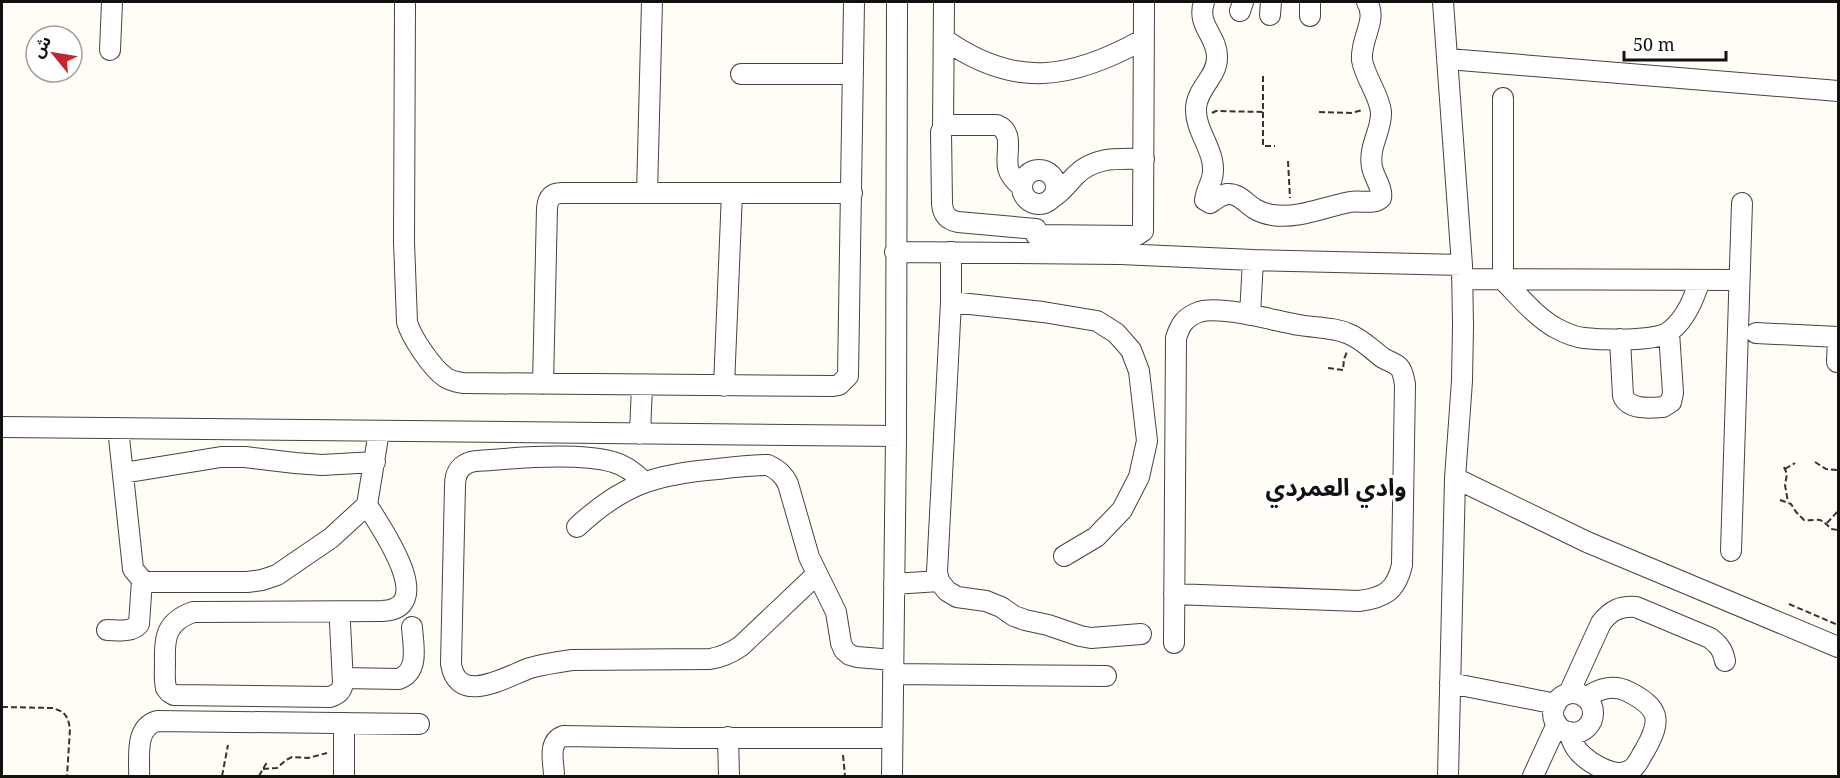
<svg xmlns="http://www.w3.org/2000/svg" width="1840" height="778" font-family="'Noto Serif','Noto Sans Arabic',serif">
<rect width="100%" height="100%" fill="#fffdf5"/>
<g fill="none" stroke-linecap="round" stroke-linejoin="round">
<g stroke="#444" stroke-width="22">
<path id="minor" d="M405,2L404,242L407,322C411,337 432,368 445,377C450,381 457,382 463,383L833,386L839,385L848,376L854,2
M1204,2C1196,26 1218,36 1217,58C1217,77 1197,88 1196,108C1195,127 1208,142 1212,160C1216,180 1207,185 1205,200L1210,203C1215,200 1220,195 1227,194C1239,193 1245,203 1255,209C1260,212 1266,214 1272,215C1300,219 1323,207 1350,202C1360,200 1374,205 1381,198C1383,188 1374,178 1372,167C1368,146 1382,131 1381,112C1379,94 1365,78 1362,60C1360,39 1378,20 1367,2
M1310,2V16
M1443,2L1462,265L1463,326L1462,381L1455,478L1448,776
M1240,11L1243,2
M1270,15L1271,2
M944,39C1014,89 1071,80 1144,39
M110,50L112,2
M1448,59L1838,91
M741,74H853
M1503,98V280C1519,296 1534,315 1554,327C1563,332 1574,337 1584,338C1602,340 1657,342 1670,331C1686,319 1694,298 1700,280
M943,128L944,2
M1022 187a17 17 0 1 1 34 0a17 17 0 1 1-34 0Z
M1022,187C1016,182 1010,176 1008,168C1005,153 1015,132 997,125H952C946,125 944,127 941,132L942,204C943,215 948,220 958,222L1036,229
M647,193L652,2
M1052,198C1062,192 1068,183 1076,175C1095,156 1119,159 1144,159
M1036,235L1134,236L1137,235L1143,231L1144,2
M895,252L1120,254L1253,260L1462,265
M951,252V302L937,572L939,581L947,591L957,597L986,601L1001,607L1014,616L1025,620L1048,625L1080,636L1091,638L1141,634
M1462,279L1739,280
M951,302L1043,312L1097,321L1116,333L1131,350L1139,371L1147,441L1139,477L1122,510L1096,537L1064,556
M1250,315L1253,260
M1756,333L1838,337
M1620,339L1623,396C1629,410 1649,408 1663,407L1671,402L1673,393L1669,332
M1837,362L1838,339
M543,384L547,208C548,198 552,193 562,193H852
M724,386L732,193
M2,427L896,436
M118,428L133,569L142,580L148,582H247L262,580L277,575L290,566L331,538L367,505L379,431
M640,434L642,385
M123,473L221,457H245L295,463L322,465L375,462
M1455,478L1587,542L1838,647
M644,482C635,473 625,465 613,462C581,453 525,457 491,460C484,461 475,460 468,463C458,467 455,476 455,485L451,664C458,707 507,676 530,668C544,664 558,662 572,660L710,659C722,657 731,653 741,646L817,574
M577,527C623,484 656,474 718,469C734,467 751,465 768,465C778,470 783,474 788,484L809,557L836,612L841,643L844,650L850,655L857,657L893,660
M1731,551L1742,203
M894,584L939,581
M340,623L343,683C342,691 338,694 330,697L174,695L169,692L166,688C164,679 165,671 165,663C164,637 166,622 193,612L382,611C439,609 380,526 367,505
M107,630C118,630 131,633 139,624L142,580
M1174,643L1176,338C1180,325 1185,317 1199,312C1221,305 1275,321 1299,325C1316,328 1334,327 1349,334C1362,339 1372,350 1383,358C1388,361 1395,363 1399,367C1403,371 1404,379 1405,384L1402,565C1396,591 1384,598 1359,601L1174,594
M893,674L1106,676
M343,678L399,679C420,671 413,645 412,627
M1450,683L1556,704
M1569,693L1601,623C1611,610 1620,606 1636,607L1710,638C1719,645 1723,650 1725,661
M1553 713a20 20 0 1 1 40 0a20 20 0 1 1-40 0Z
M1569,732C1571,739 1574,747 1579,752C1589,763 1614,778 1628,771C1637,768 1640,757 1645,750C1662,720 1660,708 1629,692C1614,684 1599,688 1586,698
M728,737L729,776
M139,776C140,757 134,728 157,721L419,724
M344,776V723
M554,776C554,763 547,742 563,736L680,738H892
M892,776L896,436L897,2
M1533,776L1557,724"/>
</g>
<path stroke="#333" stroke-width="2" stroke-dasharray="6 3" stroke-linecap="butt" d="M1263,76V146H1275
M1319,112L1351,113L1363,110
M1212,113L1216,111L1263,112
M1288,161L1290,198
M1328,368L1343,370L1344,359L1347,352
M1815,462L1826,469L1838,470
M1784,467L1787,474L1785,485L1788,502
M1785,469L1795,463
M1780,500L1791,504L1796,512L1804,520C1821,521 1819,516 1831,529L1838,530
M1827,523L1838,511
M1789,604L1838,625
M2,707L53,708L63,712L68,719L70,729L67,776
M843,755L845,776
M263,769L277,768L286,760L292,757L308,758L327,753
M222,776L228,745
M259,776L267,762"/>
<use href="#minor" stroke="#fff" stroke-width="20"/>
</g>
<g text-anchor="middle" stroke-width="6" stroke-linejoin="round" paint-order="stroke">
<g font-size="24" font-weight="bold" fill="#111" stroke="#fff">
<text x="1336" y="496">وادي العمردي</text>
</g>
</g>
<rect width="1840" height="778" fill="none" stroke="#111111" stroke-width="6"/>
<g transform="translate(54 54) rotate(300)"><circle r="28" fill="#ffffff" stroke="#a0a0a0" stroke-width="1.5"/>
<path d="M0-4.5L10 22L0 15L-10 22Z" fill="#c4262e"/>
<text y="-9" font-size="16" font-weight="bold" text-anchor="middle" fill="#111111">ش</text>
</g>
<path d="M1624 51v9h102v-9" fill="none" stroke="#111111" stroke-width="3"/>
<text x="1633" y="51" font-size="18" fill="#111111" stroke="#ffffff" stroke-width="4.5" paint-order="stroke">50 m</text>
</svg>
